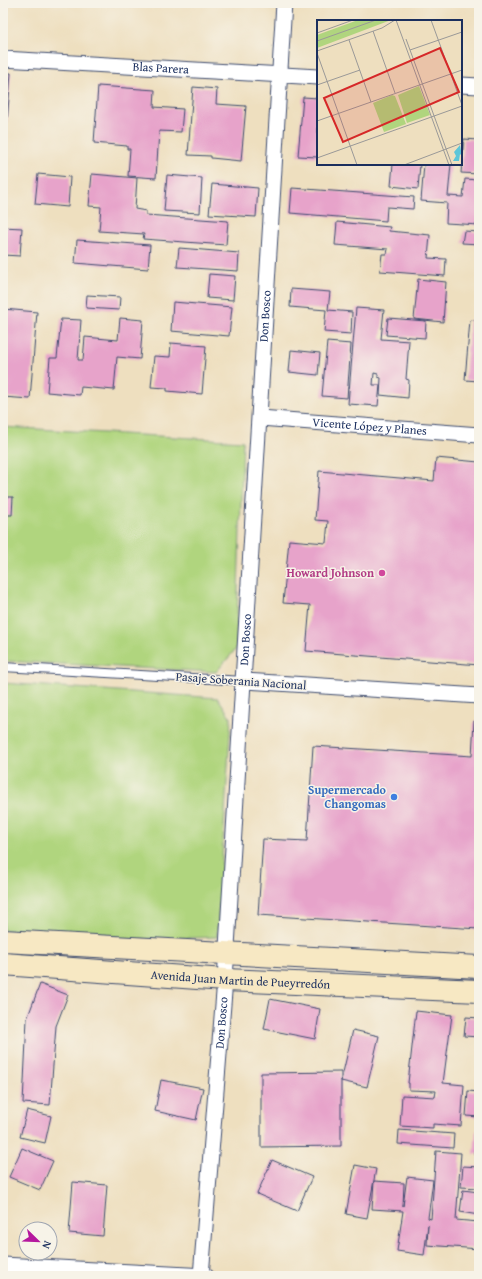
<svg xmlns="http://www.w3.org/2000/svg" width="482" height="1279" font-family="'Gentium Book Plus',serif">
<rect width="100%" height="100%" fill="#f7f3e8"/>
<filter id="ink" filterUnits="userSpaceOnUse"><feTurbulence type="fractalNoise" baseFrequency=".025" numOctaves="2"/><feDisplacementMap in="SourceGraphic" scale="8" xChannelSelector="R" yChannelSelector="G"/><feConvolveMatrix kernelMatrix="1 2 1 2 8 2 1 2 1" color-interpolation-filters="sRGB"/></filter>
<filter id="wash" filterUnits="userSpaceOnUse"><feTurbulence type="fractalNoise" baseFrequency=".012" numOctaves="4" result="noise"/><feDisplacementMap in="SourceGraphic" scale="16" xChannelSelector="R" yChannelSelector="G"/><feGaussianBlur stdDeviation="0.9" result="paint"/><feColorMatrix in="noise" values="0 0 0 0 0 0 0 0 0 0 0 0 0 0 0 0 0 1.4 0 .05"/><feComposite in="paint" operator="in"/></filter>
<g filter="url(#wash)">
<rect width="100%" height="100%" fill="#eedfbf"/>
<path fill="#b0d57e" stroke="#66826e" d="M3,427L243,441L236,649L216,672L3,661Z
M3,683L218,698L231,718L217,937L133,940L3,930Z"/>
<g id="blocks">
<path fill="#e7a3ca" d="M3,73H11L4,160H3Z
M98,86L155,90L154,107L183,109L181,132L159,131L156,178L128,176L130,149H127V146L94,143Z
M193,87L217,89L216,104L246,106L241,161L211,158V156L188,155Z
M303,97L318,98V157L298,156Z
M464,139L479,140V174L461,173Z
M393,164H420L418,189L391,186Z
M424,164H451L448,196L463,197L465,179L479,180V225L446,223L447,203L421,201Z
M38,174L70,177L68,207L35,204Z
M92,174L137,178L135,209L146,211V215L228,221L226,245L143,239L144,234L99,231L101,207L89,206Z
M167,175L202,178L200,213L164,211Z
M212,184L258,188L256,217L209,214Z
M292,188L414,197L413,209L387,207L386,221L290,213Z
M337,222L390,227L389,231L430,235L428,258L446,259L445,276L380,271L382,254H387L388,249L335,245Z
M3,227L22,228L20,256L3,255Z
M464,231L479,232V244L462,243Z
M77,240L150,245L148,269L75,263Z
M179,248L239,253L238,271L177,267Z
M209,274L235,276L233,300L207,298Z
M418,279L446,282L443,322L414,319Z
M291,289L330,292L328,310L352,312L351,334L324,332L326,310L290,307Z
M87,295L120,297L119,310L86,308Z
M173,302L232,307L229,336L171,331Z
M356,308L384,310L381,339L409,341L406,379L409,380L408,398L380,395L381,378L378,377V374L374,373L373,385H380L378,406L348,404Z
M3,309L37,312L30,399L3,397Z
M120,318L143,320L140,359L117,357L114,390L81,387L80,395L47,392L50,358H57L61,319L81,320L78,360H83L85,337L118,340Z
M388,318L426,321L425,338L386,335Z
M470,320L479,321V381L465,380Z
M327,342L351,344L347,398L322,396Z
M171,343L206,346L202,394L167,391V388L151,387L154,356L170,357Z
M291,350L320,353L318,375L289,372Z
M436,458L479,462V665L306,651L310,605L283,603L289,540L326,543L328,521L315,520L319,471L434,481Z
M3,497H13L12,515H3Z
M474,721H479V929L258,915L263,839L307,841L313,746L472,756Z
M40,984L68,995L56,1026L50,1105L23,1103L27,1019Z
M270,999L320,1009L315,1039L264,1029Z
M416,1011L452,1015L443,1083L464,1085L461,1126L433,1124V1128L400,1126L402,1095L435,1097L436,1091L409,1090V1083H408Z
M466,1017L479,1018V1037L464,1036Z
M353,1030L379,1036L367,1087L341,1081Z
M341,1072V1146L261,1147V1073Z
M161,1080L203,1088L196,1120L155,1111Z
M468,1091L479,1092V1117L466,1116Z
M27,1110L51,1116L45,1143L20,1137Z
M399,1130L454,1134L453,1148L398,1144Z
M476,1131H479V1154H474Z
M22,1148L53,1161L40,1190L9,1177Z
M436,1151L461,1153L456,1220L479,1222V1249L427,1245L428,1225L424,1255L397,1251L403,1211L372,1209L374,1181L404,1183L403,1206L407,1177L433,1180L428,1218L431,1219Z
M272,1160L312,1177L297,1211L257,1194Z
M355,1165L376,1169L367,1218L346,1214Z
M463,1166L479,1167V1188L461,1187Z
M73,1182L107,1185L103,1236L69,1233Z
M463,1190L479,1192V1215L460,1212Z"/>
</g>
</g>
<g filter="url(#ink)">
<use href="#blocks" fill-opacity="0" stroke="#3b496d" stroke-width="1"/>
<g fill="none" stroke-linecap="round" stroke-linejoin="round">
<g stroke="#3b496d" stroke-width="10">
<path id="service" d="M3,667L244,681"/>
</g>
<g stroke="#3b496d" stroke-width="17">
<g id="minor">
<path id="s1" d="M3,59L318,77"/>
<path d="M461,85L479,86"/>
<path id="s2" d="M260,418L479,435"/>
<path d="M244,681L479,696"/>
<path d="M3,1265L206,1276"/>
<path id="s3" d="M201,1276L225,980L284,3"/>
</g>
</g>
<g stroke="#3b496d" stroke-width="24">
<g id="secondary">
<path d="M3,941L479,967"/>
<path id="s4" d="M3,964L225,980L479,991"/>
</g>
</g>
<use href="#service" stroke="#fff" stroke-width="8"/>
<use href="#minor" stroke="#fff" stroke-width="15"/>
<use href="#secondary" stroke="#f7e8c3" stroke-width="22"/>
</g>
</g>
<circle fill="#d1479c" stroke="#f7f3e8" stroke-width="1.5" cx="382" cy="573" r="4"/>
<circle fill="#3f7fe0" stroke="#f7f3e8" stroke-width="1.5" cx="394" cy="797" r="4"/>
<g text-anchor="middle" stroke-width="3" stroke-linejoin="round" paint-order="stroke">
<g font-size="12" fill="#1b2f5e" stroke="#f7f3e8">
<text dy="4" stroke="none"><textPath href="#s1" startOffset="158">Blas Parera</textPath></text>
<text dy="4" stroke="none"><textPath href="#s3" startOffset="962">Don Bosco</textPath></text>
<text dy="4" stroke="none"><textPath href="#s2" startOffset="110">Vicente López y Planes</textPath></text>
<text dy="4" stroke="none"><textPath href="#s3" startOffset="638">Don Bosco</textPath></text>
<text transform="translate(241 681) rotate(4)" y="4">Pasaje Soberania Nacional</text>
<text dy="4" stroke="none"><textPath href="#s4" startOffset="238">Avenida Juan Martin de Pueyrredón</textPath></text>
<text dy="4" stroke="none"><textPath href="#s3" startOffset="254">Don Bosco</textPath></text>
</g>
<g font-size="12" font-weight="bold" fill="#b23c85" stroke="#f7f3e8" text-anchor="end">
<text x="374" y="577">Howard Johnson</text>
</g>
<g font-size="12" font-weight="bold" fill="#366cbe" stroke="#f7f3e8" text-anchor="end">
<text x="386" y="794">Supermercado<tspan x="386" dy="14">Changomas</tspan></text>
</g>
</g>
<g transform="translate(317 20)">
<rect width="145" height="145" fill="#eedfbf"/>
<path d="M41,0H74L0,28V15ZM102,66L113,95L90,103L81,75ZM75,75L78,76L89,104L67,112L56,83Z" fill="#b0d57e"/>
<path d="M143,125L145,136L143,134L142,141H136L139,136L137,132Z" fill="#5dc6d9"/>
<path fill="none" stroke="#9a9998" stroke-width="1" d="M79,0L132,145M114,0L145,85M56,11L78,73M0,13L36,0M89,19L135,145M32,20L54,82M0,21L59,0M93,30L145,12M0,31L65,8L78,0M0,33L40,145M0,65L43,50M0,101L145,50M0,138L145,86M87,145L145,123"/>
<path fill="#d62828" fill-opacity="0.15" stroke="#d62828" stroke-width="2" d="M123,28L142,72L26,122L7,78Z"/>
<rect width="145" height="145" fill="none" stroke="#1b2f5e" stroke-width="2"/>
</g>
<rect width="482" height="1279" fill="none" stroke="#f7f3e8" stroke-width="16"/>
<g transform="translate(38 1241) rotate(113)"><circle r="19" fill="#f7f3e8" stroke="#9fa5b1"/>
<path d="M0-3L7 15L0 10L-7 15Z" fill="#b5179e"/>
<text y="-6" font-size="11" font-weight="bold" text-anchor="middle" fill="#1b2f5e">N</text>
</g>
</svg>
